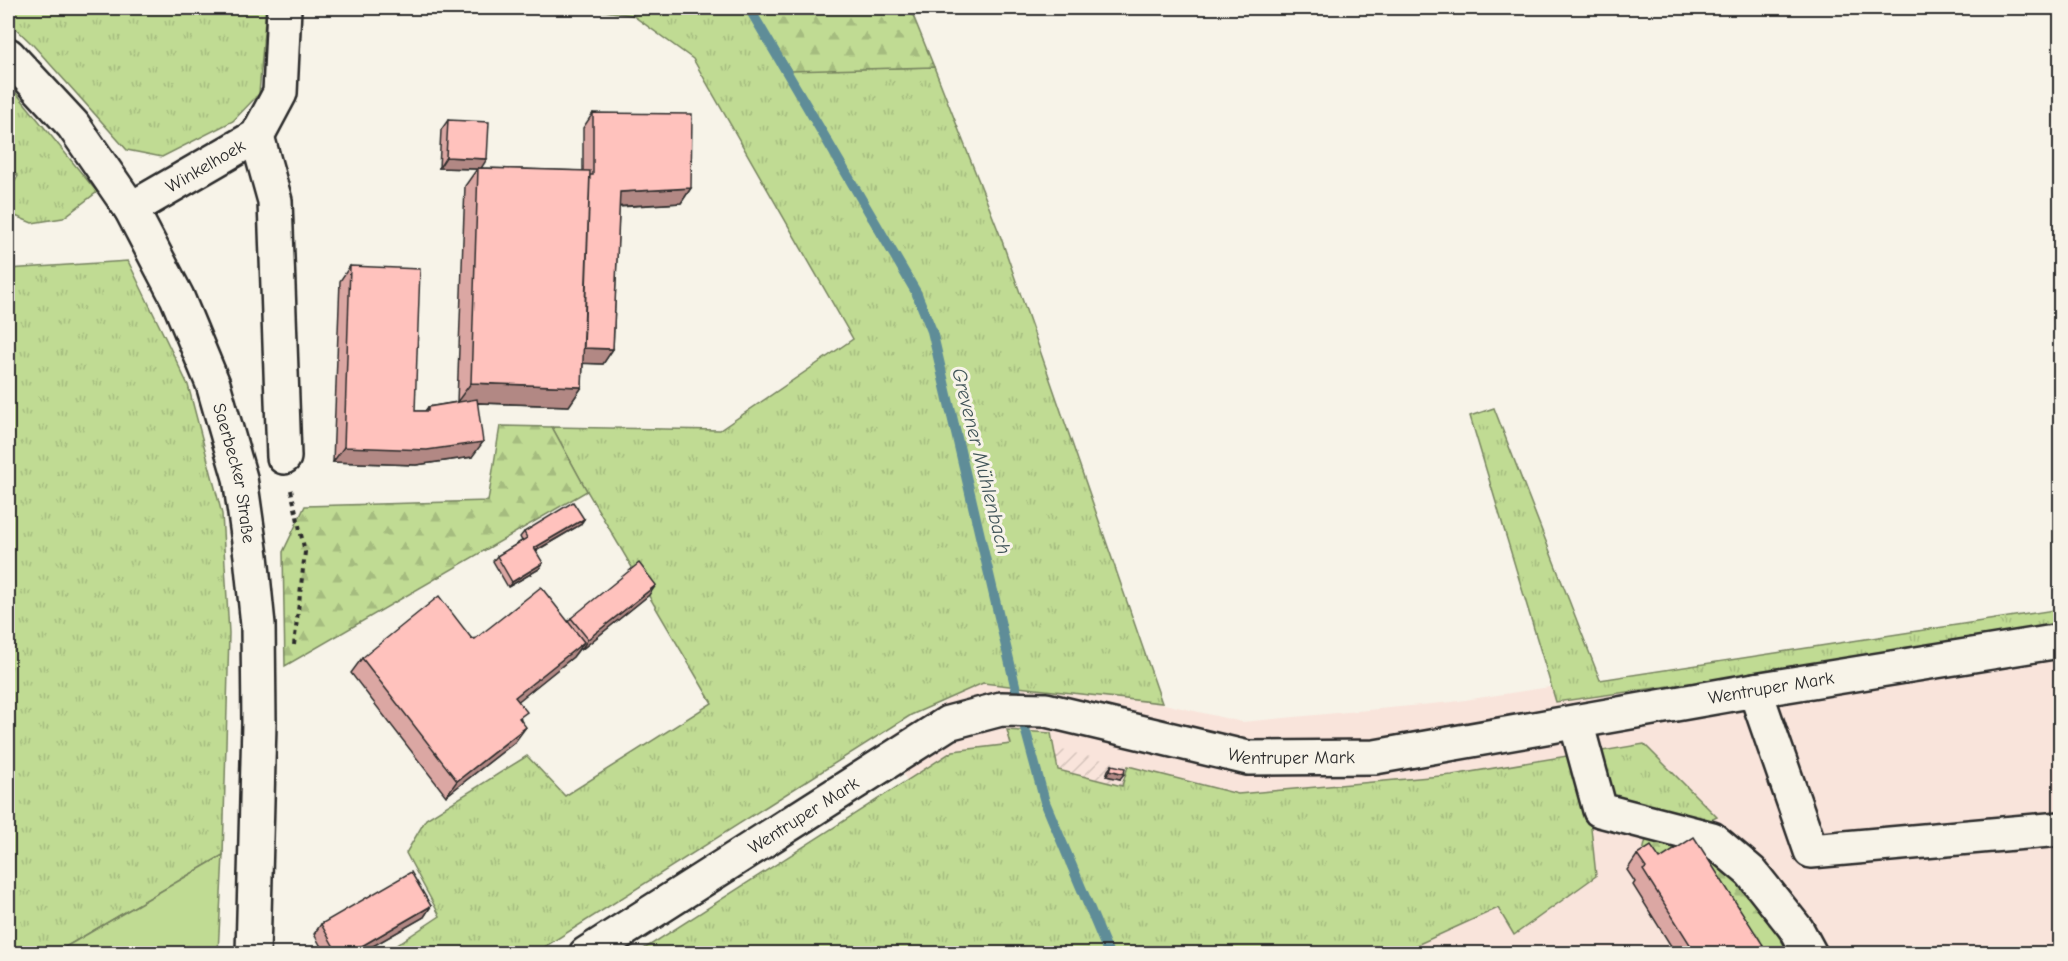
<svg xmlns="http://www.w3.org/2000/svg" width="2068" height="961" font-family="'Comic Neue',sans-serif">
<defs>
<pattern id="industrial-furrows" width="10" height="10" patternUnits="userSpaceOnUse" patternTransform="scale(1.5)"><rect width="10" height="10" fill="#f9e4db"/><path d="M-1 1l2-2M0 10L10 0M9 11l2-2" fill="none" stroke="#d6c4bc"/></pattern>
<pattern id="grass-tufts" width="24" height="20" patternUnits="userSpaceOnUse" patternTransform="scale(1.5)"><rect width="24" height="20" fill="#c0db93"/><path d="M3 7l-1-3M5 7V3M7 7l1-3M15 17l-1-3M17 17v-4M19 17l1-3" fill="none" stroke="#a5bc7f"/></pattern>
<pattern id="forest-firs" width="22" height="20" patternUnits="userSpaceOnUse" patternTransform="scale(1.5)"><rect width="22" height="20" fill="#c0db93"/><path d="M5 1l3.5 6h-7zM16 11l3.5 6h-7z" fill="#a5bc7f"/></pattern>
</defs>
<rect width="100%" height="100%" fill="#f7f3e8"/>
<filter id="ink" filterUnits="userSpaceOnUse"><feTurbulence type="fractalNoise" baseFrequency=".0167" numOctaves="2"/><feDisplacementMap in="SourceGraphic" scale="12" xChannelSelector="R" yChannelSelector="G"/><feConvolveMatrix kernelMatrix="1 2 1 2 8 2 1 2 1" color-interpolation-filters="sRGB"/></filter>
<g filter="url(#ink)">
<path fill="#f9e4db" d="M2060,609V953H981L888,738L993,671L1039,675L1242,722L1452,702Z"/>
<path fill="url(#industrial-furrows)" d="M1054,748L1128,766L1123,786L1058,770Z"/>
<path fill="url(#grass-tufts)" stroke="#76835f" stroke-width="1.5" d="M8,8H266L259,94L233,121L162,157L127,150L33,45L8,21Z
M583,8H752L791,70L934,67L1000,235L1162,703L983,683L911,715L535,953L383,954L440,916L406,853L426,819L527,756L565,796L712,703L587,491L552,427L720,430L853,339L693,59L632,15Z
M8,83L97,192L63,218L32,223L8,213V192L18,176L8,166Z
M128,261L188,385L222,514L229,633L223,855L55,953L8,954V269Z
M1494,408L1600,680L2060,609V631L1556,702L1470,416Z
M1007,730L1051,733L1058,770L1122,786L1128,766L1238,794L1452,775L1567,756L1578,770L1588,799L1596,876L1514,935L1498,908L1397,954H636L953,751L1011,744Z
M1644,744L1717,817L1705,823L1611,801L1596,752Z"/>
<path fill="url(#forest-firs)" stroke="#76835f" stroke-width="1.5" d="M752,8H910L934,67L791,71Z
M500,426L552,427L587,491L285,666L283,552L305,506L488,501Z
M1647,835L1705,847L1754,897L1789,953H1748L1650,874L1641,860Z"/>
<path fill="#c0db93" stroke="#76835f" stroke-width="1.5" d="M223,855L218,953H55Z"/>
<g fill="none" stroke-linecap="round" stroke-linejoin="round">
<path stroke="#5f8d98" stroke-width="10" d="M749,8L916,292L932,331L1026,732L1045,802L1109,954"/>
<g stroke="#2b2b2b" stroke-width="38">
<g id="minor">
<path id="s1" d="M8,55L73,125L131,209L177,297L213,384L240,478L251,556L258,625L259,723L253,954"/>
<path d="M257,136L275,201L284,457"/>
<path id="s2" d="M131,209L257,136L280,93L284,8"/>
<path d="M1755,690L1811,851L2060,829"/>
<path d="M1576,722L1600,810L1712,839L1751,872L1797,930L1810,954"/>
<path id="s3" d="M586,954L948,723L1001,709L1046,710L1248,758L1375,757L1755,690L2060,641"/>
</g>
</g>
<path stroke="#2b2b2b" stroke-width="4" stroke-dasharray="4.5 4.5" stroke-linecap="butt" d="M291,490L305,552L294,645"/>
<use href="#minor" stroke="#f7f3e8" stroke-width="33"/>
</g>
<path fill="#dba7a3" stroke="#2b2b2b" stroke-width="1.5" d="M593,113L691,188L681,203L619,207L613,349L603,364L583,363L582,387L569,406L477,403L472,457L416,465L333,462L340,281L350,266L415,411H425L428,407L457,402L465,186L477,169L439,168L441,130L448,120L481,168L583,171V128Z
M584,519L580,525L536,551L539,569L508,587L493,561L497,556L522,541L520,537L524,532Z
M649,595L581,650L580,648L573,657L518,701L521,721L515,742L446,796L351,673L362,658L568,622L571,618Z
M1112,765L1120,779L1106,776L1108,770Z
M1637,855L1660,859L1763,945L1757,954H1676L1633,885L1635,882L1627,870Z
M431,906L424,917L359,954H325L314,934L321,924Z"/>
<path fill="#b28884" stroke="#2b2b2b" stroke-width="1.5" d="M446,157L487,159L480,170L478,168L477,169L439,168Z
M691,188L681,203L609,207L620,192Z
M580,348L613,349L603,364L570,363Z
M471,383L582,387L569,406L457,402Z
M483,442L472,457L416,465L333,462L344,447Z
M584,519L580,525L530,554L534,548Z
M543,563L539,569L508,587L512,582Z
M656,585L649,595L581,650L588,639Z
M584,642L573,657L505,712L515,697Z
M526,727L515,742L446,796L457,781Z
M1110,770L1124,774L1120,779L1106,776Z
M431,906L424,917L359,954H348Z
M1763,945L1757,954H1749Z"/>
<path fill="#ffc2bd" stroke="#2b2b2b" stroke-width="1.5" d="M593,113L692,114L691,188L620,192L613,349L584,348L590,175H593Z
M448,120L489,122L487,159L446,157Z
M478,168L590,171L582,387L471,383Z
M350,266L420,269L415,411H428V407L477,399L483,442L427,450L344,447Z
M573,502L584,519L534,548L543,563L512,582L497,556L527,538L524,532Z
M639,563L656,585L588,639L571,618Z
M541,587L584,642L515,697L527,712L519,718L526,727L457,781L362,658L439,596L472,639H475Z
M1112,765L1125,768L1124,774L1110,770Z
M1694,837L1763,945L1749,954H1696L1643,870L1646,868L1637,855L1651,846L1660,859Z
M411,872L431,906L348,954H338L321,924Z"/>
</g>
<g text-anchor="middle" stroke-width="6" stroke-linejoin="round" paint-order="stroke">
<g font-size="18" fill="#2b2b2b" stroke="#f7f3e8">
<text dy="6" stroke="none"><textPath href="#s2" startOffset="86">Winkelhoek</textPath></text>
<text dy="6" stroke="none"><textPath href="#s1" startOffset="483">Saerbecker Straße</textPath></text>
<text dy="6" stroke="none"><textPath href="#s3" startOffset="1266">Wentruper Mark</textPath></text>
<text dy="6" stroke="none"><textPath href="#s3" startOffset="780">Wentruper Mark</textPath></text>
<text dy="6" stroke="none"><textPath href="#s3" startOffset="258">Wentruper Mark</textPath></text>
</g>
<g font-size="20" font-style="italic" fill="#405458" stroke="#f7f3e8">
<text transform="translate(982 461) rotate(76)" y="7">Grevener Mühlenbach</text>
</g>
</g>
<rect width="2068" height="961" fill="none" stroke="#f7f3e8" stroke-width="30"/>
<rect x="15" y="15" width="2038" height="931" fill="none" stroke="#2b2b2b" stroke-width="2" filter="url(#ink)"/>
</svg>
